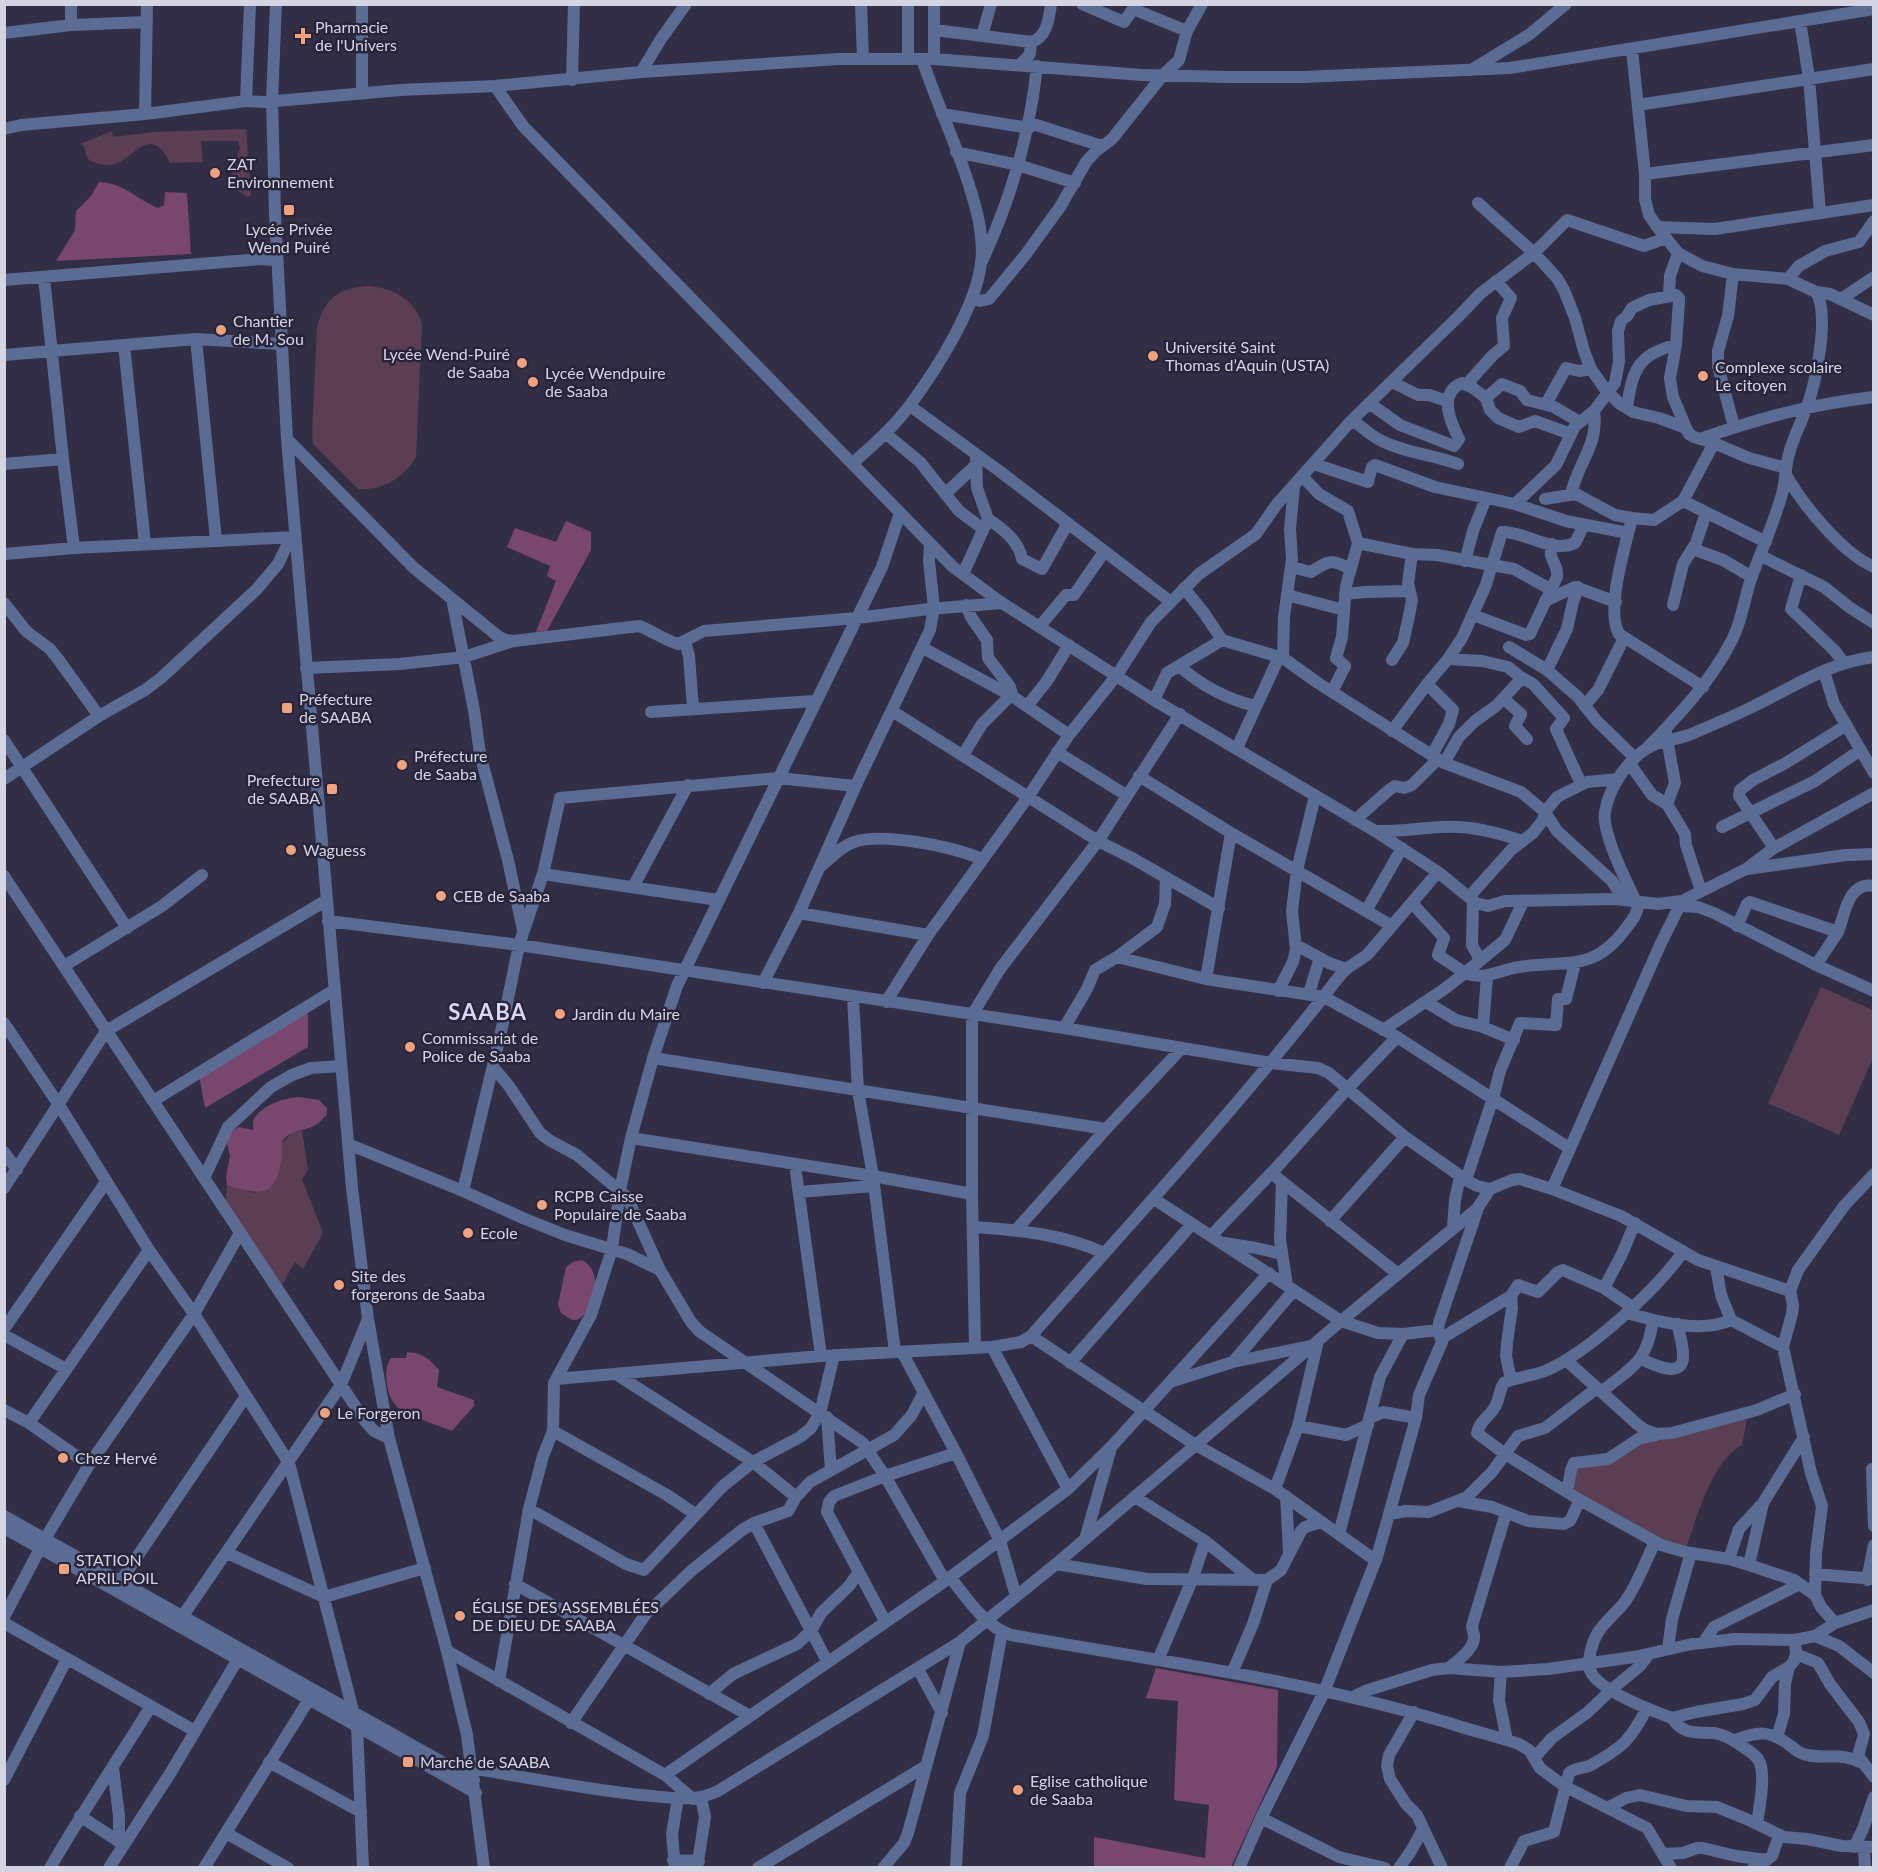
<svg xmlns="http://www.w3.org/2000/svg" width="1878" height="1872" font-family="Lato,sans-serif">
<rect width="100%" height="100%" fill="#322e46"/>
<path fill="#5b3d54" d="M246,129L251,195L248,197L228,184L240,148L238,141H201L203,162L170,163C149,120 133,163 110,165C106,166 100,164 96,163C86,161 86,154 84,146L80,144L112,131L113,137L153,132Z
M368,286C393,288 415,299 422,324L416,457C404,478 382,491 358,489L313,444L312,434L317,327C325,298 338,288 368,286Z
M1821,987L1873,1010V1058L1839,1135L1768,1103Z
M302,1130L308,1170L302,1179L323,1233L303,1269L295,1262L279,1290L225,1207L227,1185L254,1193L278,1176L282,1154V1143L292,1133Z
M1728,1420H1747L1742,1445C1711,1462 1697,1518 1685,1551L1569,1493L1576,1459L1616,1456L1636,1441Z"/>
<path fill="#79476d" d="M99,182C127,184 134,198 158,208L164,205L165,192L187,193L191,254L56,261L75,230L76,211L91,196Z
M566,521L591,532V550L547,631L536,632L556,581L547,576L550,566L507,547L515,528L556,542Z
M308,1010V1047L205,1108L199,1075Z
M299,1097L319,1100L327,1108V1114C312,1135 298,1125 284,1139C280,1144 283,1151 282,1157C276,1198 261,1196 227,1185L226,1177L230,1155L226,1140L230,1132L239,1127L253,1130C253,1125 252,1120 256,1116C265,1104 285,1098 299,1097Z
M582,1260C609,1274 589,1323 573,1320C570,1319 564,1315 561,1313L558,1304L566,1267L573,1262Z
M407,1352C424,1354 427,1357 439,1370L437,1387L474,1400V1406L452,1431L415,1417L401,1415C399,1408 397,1407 393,1402C386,1391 383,1368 391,1358H406Z
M1156,1668L1278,1690L1277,1767L1231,1867H1094V1837L1205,1858L1209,1805L1174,1800L1178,1701L1146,1698Z"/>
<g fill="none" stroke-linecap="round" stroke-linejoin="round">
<path stroke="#5b6c94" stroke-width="12" d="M71,4V25
M276,4L272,100L275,214L287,439L352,1188L368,1319L389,1438L447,1651L467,1735L484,1868
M362,4V93
M861,4L863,59
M934,4V59
M1082,4L1124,22L1133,9
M1135,4L1133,9L1187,31
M1800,21L1809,78L1820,213
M934,30L1031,42
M4,33L71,25L147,22
M982,36L991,4
M1632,50L1645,174V199L1649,215L1661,232
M908,58V4
M1020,65L1030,54L1031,42C1047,38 1049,18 1051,4
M1471,70L1530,34L1566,4
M641,72L661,39L686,4
M572,80L574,4
M495,86L523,126L953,567L1002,603L1154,700L1375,831L1438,872L1476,903L1488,906L1505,901L1616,899L1658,904L1682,901L1746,869L1774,848L1874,793
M246,101L250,4
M1638,105L1874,69
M145,114L147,4
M942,114L1029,128
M1030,123L1102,146
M4,129L21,125L145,114L246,101L265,102L400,90L495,86L641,72L839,59H934L1142,75L1231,77H1303L1510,68L1874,9
M956,152L1018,165L1075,183
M1645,174L1874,145
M1478,203L1534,253L1557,278L1564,290L1575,318L1584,351L1591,369L1605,389L1620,404L1633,412L1659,418L1686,428L1689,434L1694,437L1714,443L1749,458L1786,468
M1657,227L1715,229L1874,205
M982,261C1011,199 1030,134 1037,66
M1733,274L1728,316L1718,351V366L1734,427
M44,277L63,459L74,548
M1788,279L1799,266L1825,251L1859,242L1874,221
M4,280L261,259L273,260
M1669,295L1670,276L1678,253
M973,297L980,301L989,299L1026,254L1060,207L1086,162L1096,151L1112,139L1163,75L1179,60L1187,31L1202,4
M1841,299L1874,277
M196,339L216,540
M124,345L145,544
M4,355L196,339L282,344
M1392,382L1418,395H1429L1447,401
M1467,384L1492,356L1504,346L1502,318L1511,298L1496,281
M1486,398L1502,384L1520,391L1527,400L1554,407L1578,421
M1369,403L1400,425L1454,446L1459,439C1451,423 1437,393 1462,383L1473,388L1486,398L1490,410L1498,418L1519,427L1535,421L1571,434
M1546,404L1566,368L1579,371L1591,369
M910,406L998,470L1171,602
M1627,408C1632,372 1637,354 1676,345
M1352,420C1361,426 1370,435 1380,440C1404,453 1432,454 1458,464
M885,433L920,462L959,511L983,529
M287,439L414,568L499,637L506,640L514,641L639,626C653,631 664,640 678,644L704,631L857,618L929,609L1002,603
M1700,439C1760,418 1811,404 1874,397
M853,463C873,445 894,427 910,405C937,369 976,307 981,263C983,251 981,234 979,222C967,166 940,113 922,59
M4,464L63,459
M1314,464L1368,482L1372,467L1375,465L1435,487L1515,504L1566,521L1628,533
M1786,475C1803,505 1842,553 1874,567
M1303,477L1319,494L1348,511L1358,543L1346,586L1342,637L1336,658L1345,666L1332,692
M945,494L976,465
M1571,494C1578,462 1599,445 1594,411
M1545,499L1576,494L1615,515L1632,518
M1683,501L1766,542
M1515,504L1556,465L1575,426L1594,411L1615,383L1619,361L1618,331L1621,321L1627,316L1632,308L1649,300L1676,295L1679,298V301L1676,345L1670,378L1673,397L1686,428
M988,519C1003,529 1019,541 1022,559L1042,569L1068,523
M1358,543L1412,554
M1693,549L1723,560L1752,577
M4,554L74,548L295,537
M1761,556L1824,587L1849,607L1874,623
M1465,561L1473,531L1486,498
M1291,567L1311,572C1328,561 1331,558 1350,569
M963,574L988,519L977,488L976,455
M1801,575L1791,609L1834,650L1844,663
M1184,588L1204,613L1222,640L1283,658L1318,683L1444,763L1521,792L1545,812L1557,831L1612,881L1624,900
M1345,594L1365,592L1409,591
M1287,595L1344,610
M452,599L474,710L480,754L508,860L523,930
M1545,601L1575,587L1616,602
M4,603L26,631L50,649L58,659L99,716
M1673,605L1683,564L1696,543L1706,513
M1473,615L1526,635L1530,634L1557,577C1559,562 1547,562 1552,544
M1040,626L1066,595H1074L1104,552
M685,642L689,656L693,708
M1509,647L1547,670L1578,697L1596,720L1635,758
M923,648L1012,696L1069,735
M1283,658L1284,617L1292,559L1290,529L1294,487
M1448,659L1482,661L1508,667L1519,676L1533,684L1564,718L1556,729L1581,784
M1392,660L1403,643L1409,616L1412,600L1408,583L1412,554L1437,555L1514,569L1550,589
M1179,666C1202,686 1226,699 1255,706
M306,668L400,664L464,657L513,641
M1547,670L1567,629L1573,602L1578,587
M1824,671L1834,704L1874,773
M1427,684L1453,710L1449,724L1432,755
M1703,687L1619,634C1605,610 1626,544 1632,518L1654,520L1683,501L1714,443
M1504,699L1521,714L1515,726L1527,739
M1154,700L1167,673L1222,640
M1585,705L1598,690L1624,638
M1027,706L1047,681L1069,645
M892,711L1098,841L1132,858L1219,908
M651,712L815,701
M1392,731L1427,684L1448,659L1462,638L1486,585L1502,532C1525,531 1552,554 1575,543L1584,525
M1666,733L1675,783L1667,804
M4,740L127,928
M1648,747C1679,715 1712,680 1732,640C1742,621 1744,599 1751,579C1761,551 1774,523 1782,494C1786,481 1785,467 1789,454C1793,438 1801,423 1807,407C1816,381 1830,315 1816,292
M1237,748L1279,657
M1057,752L1126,795
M963,755L982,724L1012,694L1010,687L988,658L987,640L971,617L966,605
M1444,763L1459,737L1475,721L1496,706L1522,678
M1630,764L1652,795L1667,804L1685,834L1686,845L1701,891
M1139,776L1231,833L1392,926
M4,779L99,716L145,690L161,678L256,590L278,564L291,537
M1355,820L1389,790L1395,786L1404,788L1412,785L1438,759
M1722,827L1815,781L1859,751
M1376,831C1398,832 1419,828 1441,827C1468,825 1497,832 1522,841
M1774,848L1739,796L1740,790L1753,780L1784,764L1845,726
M820,867C831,858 841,846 854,842C883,832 954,847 982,859
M1747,869L1846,855L1874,854
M543,874L718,900
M4,876L365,1421L374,1431L389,1438
M633,887L688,785
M1469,897L1511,850L1533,833L1543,820L1545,812L1557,797L1587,782L1618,779
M1473,900L1472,945L1480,960
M1636,902C1627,882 1601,832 1605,812C1609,788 1626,762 1646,749C1659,740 1675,740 1689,735C1710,726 1732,717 1752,707C1792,688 1829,662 1874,657
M1412,903L1444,938L1438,955L1465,973L1505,940L1523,902
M1680,906L1698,907L1714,913L1816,965L1874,991
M1366,911L1402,848
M799,913L928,935
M328,921L519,945L1064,1028L1271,1063L1318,1068L1329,1073L1405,1137L1466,1180L1477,1186L1490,1189L1512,1180L1520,1179L1552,1189L1621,1216L1698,1260L1790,1291
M1737,926L1747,904L1750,902L1838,932L1816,965
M1838,932C1845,914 1848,881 1874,886
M1296,945L1329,963L1346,969
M1117,957L1206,979L1324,997L1397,1037L1569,1148
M64,966L162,906L202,875
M1206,979L1231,833
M763,983L799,913L857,783L930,630L934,608L929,561L930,543
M1278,991L1293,962L1296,949L1292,911L1297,870L1315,796
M1309,993L1320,958
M853,997L858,1091L873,1176L895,1352
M886,1002L928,935L1028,797L1069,735L1117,675L1151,622L1199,574L1256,534L1277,504L1352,420L1460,315L1481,293L1534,253L1567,220L1644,246L1666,238L1678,253L1702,266L1733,274L1788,279L1816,292L1830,294L1874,315
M1426,1002L1456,1020L1483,1027L1514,1040
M4,1023L59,1105L149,1250L194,1314L289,1463L357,1726L363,1868
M1483,1027L1487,976
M1064,1028L1087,989L1095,970L1117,957L1157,927L1165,904L1166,877
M1383,1030L1443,990L1465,973C1484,981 1499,970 1519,967C1563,959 1591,974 1624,931C1631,921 1638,915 1638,903
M653,1058L1106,1129
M493,1067L509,1086L540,1133L549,1140L577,1155L627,1197L660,1270
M153,1101L334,990
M631,1138L873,1176L972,1194
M348,1144L463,1191L525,1219L565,1235L627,1254L660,1270L691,1322L699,1331L863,1443L885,1476L945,1581
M4,1152L17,1170
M795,1165L821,1356
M1271,1173L1398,1274
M204,1178L228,1127L271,1087L292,1075L311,1068L341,1066
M1466,1180L1493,1098L1500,1071L1520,1023L1556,1025L1558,999H1566L1575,963
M1282,1181L1280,1240L1287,1285
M4,1188L106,1031L327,900
M1552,1189L1661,943L1682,901
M463,1191L501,1032L519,945L543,874L560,798L778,778L855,786
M799,1192L874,1186
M1154,1199L1341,1321L1378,1333L1403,1334L1438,1330
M1330,1221L1405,1137
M974,1227C1018,1230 1063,1234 1104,1253
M1453,1227L1455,1200L1460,1176
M1016,1230L1106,1129L1182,1048
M1211,1236L1278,1166L1348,1088L1397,1037
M1224,1243L1256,1248L1282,1254
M1683,1252C1656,1290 1588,1353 1545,1371C1532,1376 1518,1377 1505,1382C1499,1389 1500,1397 1496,1405C1491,1416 1479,1421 1477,1433L1505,1454L1580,1500L1661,1545L1685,1552L1729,1559L1749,1565L1794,1580L1815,1595
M1716,1267L1721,1295L1731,1320L1783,1347
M1604,1288L1621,1256L1635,1223
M1626,1313C1657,1321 1700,1334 1731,1320
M4,1329L106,1182
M4,1335L66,1369
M1031,1336L1194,1444L1275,1489L1375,1560
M1442,1338L1511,1296
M992,1347L1068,1489
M975,1348L972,1194V1015L1000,969L1098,841L1180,714
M902,1352L956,1453L1000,1541L1016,1596
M1641,1359C1652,1364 1685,1381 1683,1354C1683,1344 1679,1335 1678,1324
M1566,1360L1637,1424L1645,1430L1656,1434L1672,1433L1757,1410L1795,1394
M1233,1362L1294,1290
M1070,1363L1192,1224
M616,1374L753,1462L796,1497
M556,1379L821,1356L992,1347L1021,1342L1031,1336C1135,1218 1242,1103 1338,978L1346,969L1367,955L1438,872
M1511,1380L1506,1356L1507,1343L1512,1308L1511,1296L1518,1285L1538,1292L1558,1272L1563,1270L1604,1288L1632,1307
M1173,1381L1233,1362L1310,1346
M1601,1392C1632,1367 1647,1363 1653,1320
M4,1410L29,1423L89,1465
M827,1417L831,1470
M1370,1418L1383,1412L1416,1418
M29,1423L149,1250
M1298,1426L1346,1435L1368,1425
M553,1431L667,1495L695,1514
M1872,1469L1874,1526
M1275,1489L1298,1426L1318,1341
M1567,1492L1571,1470L1574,1463L1608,1459L1640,1438L1656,1435
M1286,1496L1289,1552
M1135,1497L1205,1541L1253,1580
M1458,1501L1492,1507L1528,1521L1564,1524L1570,1521L1580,1500
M529,1509L626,1564L644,1570L723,1486L753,1462L800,1437L811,1428L820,1413L834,1355
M1389,1514L1406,1511L1429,1512L1467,1497L1492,1472L1518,1436L1545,1428L1597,1388
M4,1516L474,1780
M754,1523L827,1661
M4,1528L476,1793
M1339,1534L1380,1377L1403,1334
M1086,1536L1111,1448
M1655,1542C1645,1562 1637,1586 1624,1603C1615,1614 1604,1622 1597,1634C1592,1643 1587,1660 1590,1670C1597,1690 1653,1711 1672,1718L1696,1712L1743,1704L1755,1700L1772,1677L1789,1667L1794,1661L1796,1654L1795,1640
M227,1553L324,1597L425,1568
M1729,1559L1739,1529L1762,1504
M1056,1564L1147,1579L1267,1580
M1749,1565L1763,1503L1804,1437
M1815,1574L1874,1579
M950,1577C967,1598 984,1626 1011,1635C1157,1661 1306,1680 1449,1723C1472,1731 1496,1736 1519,1744L1529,1750L1540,1768L1564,1786L1647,1828L1671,1868
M1867,1580L1874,1545
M120,1582L246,1396
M515,1584L750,1716
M4,1617L45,1539L89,1465L194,1314L240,1233
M182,1617L341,1385L368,1319
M885,1621L827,1512L829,1502L834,1496L885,1476L956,1453
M4,1623L195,1731
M1835,1623L1821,1607L1815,1595L1816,1553L1822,1506L1811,1473L1783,1347L1792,1314L1793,1305L1790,1291L1798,1270L1844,1206L1874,1174
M1815,1636L1839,1646L1874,1673
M1703,1643L1714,1627L1800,1584
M1668,1649L1672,1619L1691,1553
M447,1651L665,1775L693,1799
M1796,1654L1818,1663L1830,1684L1859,1722L1864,1734L1858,1756L1874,1777
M1158,1660L1193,1578L1205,1541
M1449,1668C1457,1661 1475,1649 1474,1636C1474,1633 1472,1630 1472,1626L1506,1513
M918,1669L942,1713
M1501,1672L1499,1700L1507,1740
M1232,1673L1253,1624L1267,1580L1281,1570L1301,1531L1305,1527L1322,1522
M499,1681L529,1509L543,1456L553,1431L554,1383L591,1315L612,1249L620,1190L631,1138L653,1058L677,986L882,567L900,513
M709,1694L733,1674L797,1644L811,1631L821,1613L849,1586L859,1572
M1353,1697L1365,1691L1432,1670L1449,1668L1501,1672L1548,1669L1634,1657L1692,1644L1735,1639L1795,1640L1815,1636L1835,1623L1874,1610
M1414,1712L1389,1755L1387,1766L1390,1779L1406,1804L1417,1815L1442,1868
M1672,1718C1683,1735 1695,1732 1714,1733C1726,1735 1734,1740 1743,1747C1748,1750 1754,1754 1758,1759C1767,1772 1759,1808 1757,1824
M571,1723L645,1615L691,1571L742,1530L754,1523L788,1511L796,1497L810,1482L894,1435L911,1416L923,1394
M1777,1737L1784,1714L1785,1684L1789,1667
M1735,1740C1758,1731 1770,1730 1791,1746C1796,1750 1800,1754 1807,1755C1828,1759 1842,1752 1862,1763
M1534,1758L1552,1738L1588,1712L1611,1690L1640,1666L1649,1654
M269,1762L361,1812
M113,1768L119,1816V1842
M472,1768C528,1778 584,1789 641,1795C667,1797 694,1803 718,1791L960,1642L1056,1564L1341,1321L1477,1209L1490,1189
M665,1775L945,1581L1068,1489L1112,1446L1269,1273
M4,1780L67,1659
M1609,1807L1626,1798L1640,1795L1686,1806L1717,1807L1751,1821L1784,1837L1807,1839L1842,1846L1874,1847
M80,1816L124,1845
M1261,1818L1339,1857L1385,1868
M226,1833L288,1868
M1854,1847L1863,1829L1874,1797
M1864,1847L1865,1868
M1663,1854L1683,1853L1697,1848H1703L1736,1856L1767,1860
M673,1860L699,1861
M50,1868C82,1812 118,1760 151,1706
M109,1868L171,1772L238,1659
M204,1868L313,1693
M675,1868L672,1834L678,1798
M697,1868L705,1817L701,1798
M758,1868L926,1766
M883,1868L904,1843L908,1833L960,1642
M956,1868L960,1793L983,1736L1002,1632
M1239,1868L1261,1818L1324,1692L1377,1557L1416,1418L1419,1395L1442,1342L1438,1330L1439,1323L1477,1211
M1399,1868L1411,1851L1423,1829
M1510,1868L1524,1841L1554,1832L1569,1773C1575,1767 1584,1769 1591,1765C1623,1747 1630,1741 1647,1708
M1753,1868L1772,1856L1779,1836"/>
</g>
<g fill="#f1a17c" stroke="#28253b" stroke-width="2">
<path d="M300 27h6v6h6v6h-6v6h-6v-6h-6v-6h6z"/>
<circle cx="215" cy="173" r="6"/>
<rect x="283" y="204" width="12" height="12" rx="3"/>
<circle cx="221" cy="330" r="6"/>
<circle cx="1153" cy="356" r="6"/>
<circle cx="522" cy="363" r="6"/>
<circle cx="1703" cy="376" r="6"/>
<circle cx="533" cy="382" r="6"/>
<rect x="281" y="702" width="12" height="12" rx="3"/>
<circle cx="402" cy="765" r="6"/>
<rect x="326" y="783" width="12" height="12" rx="3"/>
<circle cx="291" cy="850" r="6"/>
<circle cx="441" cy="896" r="6"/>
<circle cx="560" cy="1014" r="6"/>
<circle cx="410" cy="1047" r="6"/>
<circle cx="542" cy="1205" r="6"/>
<circle cx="468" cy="1233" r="6"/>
<circle cx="339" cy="1285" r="6"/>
<circle cx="325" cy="1413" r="6"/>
<circle cx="63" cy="1458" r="6"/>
<rect x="58" y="1563" width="12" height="12" rx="3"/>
<circle cx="460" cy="1616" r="6"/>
<rect x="402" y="1756" width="12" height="12" rx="3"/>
<circle cx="1018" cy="1790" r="6"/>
</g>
<g text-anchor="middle" stroke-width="5" stroke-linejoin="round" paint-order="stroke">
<g font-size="16" fill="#d5d4e3" stroke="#28253b" text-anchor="start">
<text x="315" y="33">Pharmacie<tspan x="315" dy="18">de l'Univers</tspan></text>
<text x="227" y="170">ZAT<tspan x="227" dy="18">Environnement</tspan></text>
<text x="289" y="235" text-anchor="middle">Lycée Privée<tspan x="289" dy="18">Wend Puiré</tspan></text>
<text x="233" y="327">Chantier<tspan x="233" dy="18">de M. Sou</tspan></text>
<text x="1165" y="353">Université Saint<tspan x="1165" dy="18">Thomas d’Aquin (USTA)</tspan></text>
<text x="510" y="360" text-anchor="end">Lycée Wend-Puiré<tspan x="510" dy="18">de Saaba</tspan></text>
<text x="1715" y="373">Complexe scolaire<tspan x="1715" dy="18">Le citoyen</tspan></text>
<text x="545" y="379">Lycée Wendpuire<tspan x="545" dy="18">de Saaba</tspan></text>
<text x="299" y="705">Préfecture<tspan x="299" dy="18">de SAABA</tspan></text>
<text x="414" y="762">Préfecture<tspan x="414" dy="18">de Saaba</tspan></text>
<text x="320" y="786" text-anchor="end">Prefecture<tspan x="320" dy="18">de SAABA</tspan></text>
<text x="303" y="856">Waguess</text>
<text x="453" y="902">CEB de Saaba</text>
<text x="572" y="1020">Jardin du Maire</text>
<text x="422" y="1044">Commissariat de<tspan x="422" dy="18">Police de Saaba</tspan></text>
<text x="554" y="1202">RCPB Caisse<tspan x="554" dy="18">Populaire de Saaba</tspan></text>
<text x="480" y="1239">Ecole</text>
<text x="351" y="1282">Site des<tspan x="351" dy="18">forgerons de Saaba</tspan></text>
<text x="337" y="1419">Le Forgeron</text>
<text x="75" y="1464">Chez Hervé</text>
<text x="76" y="1566">STATION<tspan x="76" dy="18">APRIL POIL</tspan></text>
<text x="472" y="1613">ÉGLISE DES ASSEMBLÉES<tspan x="472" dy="18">DE DIEU DE SAABA</tspan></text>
<text x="420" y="1768">Marché de SAABA</text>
<text x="1030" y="1787">Eglise catholique<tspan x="1030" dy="18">de Saaba</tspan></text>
</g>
<g font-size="22" font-weight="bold" letter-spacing="1.5" fill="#dad7f6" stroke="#28253b">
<text x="488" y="1020">SAABA</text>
</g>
</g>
<rect width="1878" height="1872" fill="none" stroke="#d5d4e3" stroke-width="12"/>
</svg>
